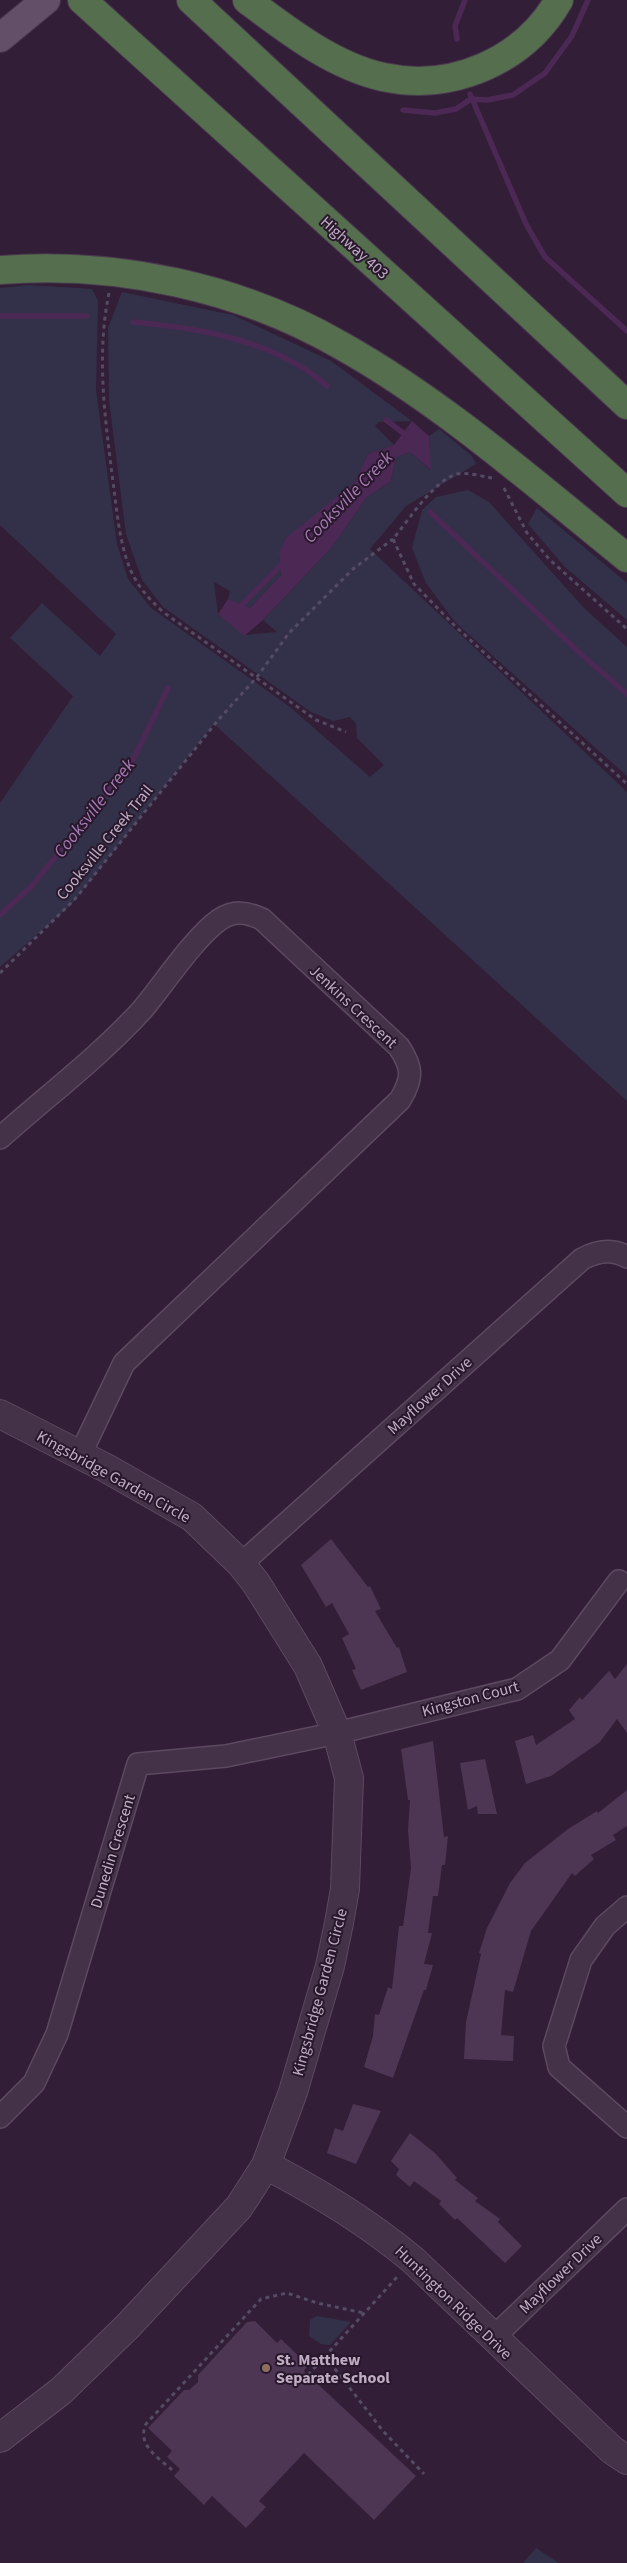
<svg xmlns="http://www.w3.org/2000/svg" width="627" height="2563" font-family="'Source Sans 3',sans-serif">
<rect width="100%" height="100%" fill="#321e37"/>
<path fill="#333149" d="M28,285L92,289L98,301L96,390L117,544L128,579L151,608L290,707L370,777L384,765L357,738L356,724L350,717L333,721L311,712L163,607L142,580L126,534L109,400L108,328L122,292L233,315L331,361L412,421L379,422L375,426L394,445L368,454L355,482L279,554L281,575L250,608L228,599L230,591L214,582L218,614L244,635L277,632L263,620L332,547L367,497L391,481L396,457L410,452L430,470L429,436L439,429L472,456L476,464L406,506L370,549L627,792V1101L214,724L71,905L0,967V803L73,696L10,638L42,603L100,656L116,634L0,525V288Z
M468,490L489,502L584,608L627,647V776L455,622L426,583L412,548L422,510L436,497Z
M537,508L627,583V620L565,567L528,524Z
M317,2316L351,2322L330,2345L321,2344L309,2336L310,2320Z
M536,2548L559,2563H523Z"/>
<path fill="#4c2855" d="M412,421L429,436L431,470L410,452L396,457L391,481L367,497L332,547L263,620L244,636L218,614L228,599L250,608L281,575L279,554L286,538L355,482L368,454L394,445Z"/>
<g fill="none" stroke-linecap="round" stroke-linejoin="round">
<path stroke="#4c2855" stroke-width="5.5" d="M457,39L455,26L465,0
M470,94L526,224L545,257L627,331
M403,110L435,113L456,109L471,99L487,100L513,95L545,73L572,36L588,0
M0,316H87
M133,322C199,328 275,340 327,386
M386,420L407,436
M430,512L583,656L627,694
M237,610L285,561
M0,915L31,887L132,762L168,688"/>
</g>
<path fill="#4d3554" d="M331,1539L368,1587L370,1586L381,1609L375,1611L397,1648L399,1647L407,1672L361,1690L352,1670L356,1669L342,1638L349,1634L332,1603L326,1607L301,1565Z
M627,1664V1733L617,1719L600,1742L551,1776L526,1784L515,1741L533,1735L536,1745L575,1719L569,1710L580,1697L582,1700L609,1671L615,1679Z
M433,1741L444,1837L448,1836L445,1865H442L438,1896H433L428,1933H432L424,1964L433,1965L426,1990H424L393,2078L364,2067L373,2036L375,2014L379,2015L388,1987L392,1989L399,1926H403L411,1868L408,1830L410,1800H408L401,1749Z
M485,1759L497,1814H478L477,1806L468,1810L460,1763Z
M627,1790V1826L613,1835L616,1840L591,1855L594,1859L575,1876L572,1873L531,1931L513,1992L505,1990L501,2035L514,2036L513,2061L464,2059L466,2022L481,1954L479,1953L487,1928L510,1883L525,1863L568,1829L597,1811L598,1813Z
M353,2104L381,2111L356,2164L327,2153L335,2128L343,2131Z
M410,2133L435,2153L457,2178L455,2180L478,2198L475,2201L500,2219L498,2222L522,2246L505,2263L457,2218L455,2220L439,2204L441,2201L414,2181L410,2187L396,2175L399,2169L391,2161Z
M255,2321L277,2343L281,2339L308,2365L304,2371L416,2476L374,2520L304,2453L259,2501L266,2507L246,2528L212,2496L204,2505L174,2476L180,2469L167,2457L172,2451L148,2428L184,2390H189L198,2382V2375L247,2322Z"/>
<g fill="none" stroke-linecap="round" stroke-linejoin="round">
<g stroke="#5c4a60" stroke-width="24">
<path id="minor" d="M0,1138C47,1096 99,1057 142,1010C163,985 194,938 219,920C234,910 246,912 262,919L399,1047C413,1068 413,1078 400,1100L124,1363L80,1455
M241,1564L582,1259C597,1251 612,1248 627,1257
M627,1907L605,1926L581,1960L554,2046L559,2067L627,2127
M0,2117L34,2083L57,2034L138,1764L226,1756L337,1733L517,1689L560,1660L619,1581
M493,2338L627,2209"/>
</g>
<g stroke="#5c4a60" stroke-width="30">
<path id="tertiary" d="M0,1414L106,1468L192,1517L241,1564L256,1583L308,1666L337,1733L349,1778L345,1889L339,1923L330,1966L293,2092L266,2165L239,2207L127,2327L61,2391L0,2438
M266,2165C319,2193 366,2221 413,2260L612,2450L627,2460"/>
</g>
<g stroke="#4a394e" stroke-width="30">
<path id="primary" d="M0,38L46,0"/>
</g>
<g stroke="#4b3a4f" stroke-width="30">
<path id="motorway" d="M82,0L627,493
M191,0L627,405
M247,0C287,30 333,66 383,77C452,92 524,61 559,0
M0,270C117,261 240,287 342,346C445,404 535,484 627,558"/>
</g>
<path stroke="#554b64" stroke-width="3" stroke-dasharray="4 4" stroke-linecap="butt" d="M109,293C96,356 105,418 113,482C117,511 119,543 131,571C139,588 149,599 163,612L316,720L346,732
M492,478C481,476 468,472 457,474C434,480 408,521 393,539L414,584L454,625L627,784
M504,488L527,533L550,560L627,629
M0,973L75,899L219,719L257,677L289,633L353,569L393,539
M325,2356L383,2431L424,2474
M308,2375L398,2276
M172,2470C159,2458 136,2445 146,2424L261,2299L287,2293L317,2303L364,2313"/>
<use href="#minor" stroke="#443248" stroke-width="21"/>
<use href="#tertiary" stroke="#443248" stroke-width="28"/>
<use href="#primary" stroke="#635068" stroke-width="28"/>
<use href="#motorway" stroke="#546e4e" stroke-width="28"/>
</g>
<circle fill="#8d6e63" stroke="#28182c" stroke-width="2" cx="266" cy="2368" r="5"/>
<g text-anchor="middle" stroke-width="4" stroke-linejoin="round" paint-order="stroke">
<g font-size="16" fill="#c1acc5" stroke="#28182c">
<text transform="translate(355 247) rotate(42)" y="6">Highway 403</text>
<text transform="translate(104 842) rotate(-51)" y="6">Cooksville Creek Trail</text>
<text transform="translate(354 1006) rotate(43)" y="6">Jenkins Crescent</text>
<text transform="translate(429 1395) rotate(-42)" y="6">Mayflower Drive</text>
<text transform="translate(114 1476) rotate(29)" y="6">Kingsbridge Garden Circle</text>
<text transform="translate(470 1698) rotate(-15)" y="6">Kingston Court</text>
<text transform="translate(112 1851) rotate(-73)" y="6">Dunedin Crescent</text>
<text transform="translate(319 1992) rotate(-75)" y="6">Kingsbridge Garden Circle</text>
<text transform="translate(560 2273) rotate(-44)" y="6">Mayflower Drive</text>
<text transform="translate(454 2302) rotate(44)" y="6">Huntington Ridge Drive</text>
</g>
<g font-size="16" font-weight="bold" fill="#c1acc5" stroke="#28182c" text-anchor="start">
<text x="276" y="2365">St. Matthew<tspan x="276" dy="18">Separate School</tspan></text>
</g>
<g font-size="18" font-style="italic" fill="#a77ab3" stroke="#28182c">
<text transform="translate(348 497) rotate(-46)" y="6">Cooksville Creek</text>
<text transform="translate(94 808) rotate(-52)" y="6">Cooksville Creek</text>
</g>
</g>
</svg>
